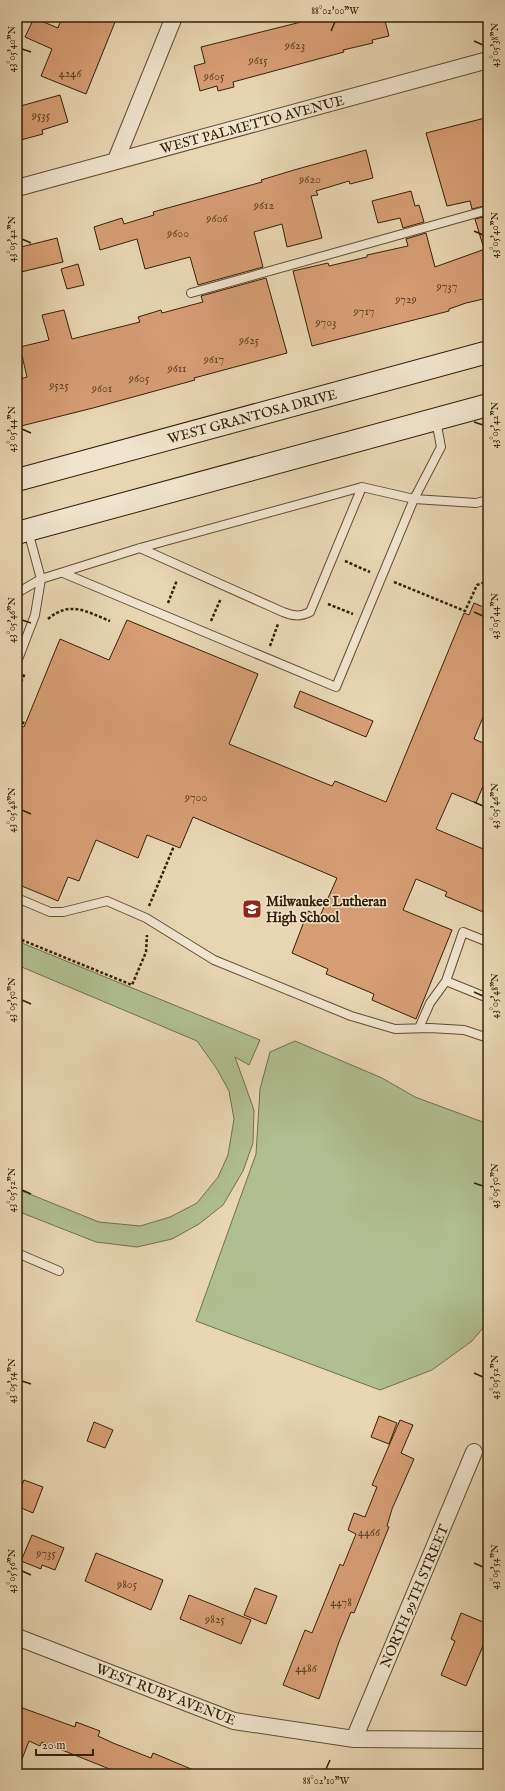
<svg xmlns="http://www.w3.org/2000/svg" width="505" height="1791" font-family="'IM FELL English',serif">
<rect width="100%" height="100%" fill="#e8d6b3"/>
<filter id="stains"><feTurbulence type="fractalNoise" baseFrequency=".005" numOctaves="4"/><feColorMatrix values="0 0 0 0 .2 0 0 0 0 .09 0 0 0 0 .02 0 0 0 .5 -.17"/></filter>
<radialGradient id="worn" r=".72"><stop offset=".6" stop-color="#630" stop-opacity="0"/><stop offset="1" stop-color="#630" stop-opacity=".3"/></radialGradient>
<path fill="#b0bf91" stroke="#72704c" d="M17,941L260,1040L249,1065L235,1057L254,1110L253,1143L243,1171L223,1205L199,1224L172,1239L137,1247L96,1242L17,1211V1189L99,1222L140,1226L170,1217L197,1203L218,1177L228,1155L234,1119L229,1091L217,1069L197,1041L17,965Z
M295,1041L382,1078L415,1097L488,1124V1322L472,1341L432,1370L380,1390L196,1321L256,1154L260,1089L270,1052Z"/>
<path fill="#d79e76" stroke="#342006" d="M62,17H117L86,94L41,76L52,49L25,37L34,18L58,28Z
M321,17H384L389,36L372,40L373,43L343,50L344,52L233,82L234,87L218,91L217,86L200,91L194,66L205,63L201,47Z
M60,95L68,122L42,130L43,134L17,141V107Z
M485,118L488,131V205L472,209L470,201L447,206L426,133Z
M366,150L373,178L350,184L349,181L316,191L318,195L311,196L322,238L287,247L282,224L254,232L263,267L198,285L190,257L145,269L137,239L100,250L94,227L122,218L124,224L154,215L153,212L262,182L261,180L294,170Z
M411,191L415,206L419,205L424,222L403,228L400,218L378,223L372,201Z
M488,216V248L484,249L475,219Z
M426,233L435,267L488,248V298L466,303L449,309V311L312,346L293,271L328,263L329,266L367,257V255L408,246L406,239Z
M57,238L63,262L21,272L17,248Z
M78,264L84,285L67,289L61,269Z
M266,278L287,353L194,378L195,380L93,408L17,427V380L27,377L20,347L49,340L42,315L64,310L72,339L140,322L138,317L161,310L162,313L203,302L201,296Z
M474,603L488,609V705L474,739L488,745V774L476,803L452,793L436,829L488,851V914L445,896L447,892L416,879L403,910L452,930L416,1019L372,1000L374,994L326,974L328,969L292,953L308,911L320,916L337,878L193,817L180,848L147,835L138,858L96,840L79,881L68,877L58,901L17,884V724L24,727L60,639L109,660L127,620L258,674L229,744L332,786L335,781L386,802L464,613L469,615Z
M300,691L373,721L366,737L294,707Z
M379,1416L397,1423L389,1444L371,1437Z
M400,1420L413,1425L401,1453L414,1459L392,1509L387,1526L389,1527L354,1613L351,1612L339,1642L319,1699L283,1685L305,1630L312,1633L340,1564L343,1566L356,1534L348,1530L354,1513L365,1517L377,1487L372,1485Z
M94,1422L113,1430L105,1448L87,1441Z
M24,1480L43,1487L33,1513L17,1506V1497Z
M32,1535L64,1548L55,1570L42,1565L41,1569L21,1561Z
M96,1553L163,1580L151,1610L85,1581Z
M255,1588L277,1596L266,1624L244,1615Z
M189,1595L251,1620L241,1644L180,1619Z
M461,1613L488,1624V1634L466,1686L441,1675L455,1641L451,1639Z
M17,1706L75,1727L76,1722L100,1731L98,1736L113,1743L151,1758L153,1753L203,1774H122L42,1742L40,1746L29,1741L19,1767H17Z"/>
<g fill="none" stroke-linecap="round" stroke-linejoin="round">
<g stroke="#614e31" stroke-width="10">
<path id="lane" d="M191,293L488,210
M140,548L283,612C293,616 300,617 310,612L362,487
M63,573L336,687L414,499L441,447L436,420
M17,593L41,579L140,548L362,487L414,499L476,503L488,500
M17,662L35,615L41,579L28,531
M17,898L50,912H63L107,901L146,918L214,960L351,1016L395,1029L430,1028L464,1030L488,1038
M488,942L463,932L446,981L488,998
M419,1028L430,1003L446,981
M17,1253L59,1271"/>
</g>
<g stroke="#614e31" stroke-width="18">
<path id="street" d="M116,160L174,17
M17,188L488,60
M17,1637L234,1721L354,1739L488,1740
M354,1739L474,1452"/>
</g>
<g stroke="#342006" stroke-width="24">
<path id="secondary" d="M17,480L488,352
M17,533L488,405"/>
</g>
<path stroke="#342006" stroke-width="2.5" stroke-dasharray="3 2" stroke-linecap="butt" d="M345,561L370,572
M394,582L465,611L477,585L488,581
M168,603L177,580
M328,604L353,614
M48,619C70,600 87,612 110,621
M211,621L221,598
M270,646L278,624
M17,691L25,673
M17,720L26,724
M149,906L174,846
M17,938L132,985L146,952L147,935"/>
<use href="#lane" stroke="#f0e4ce" stroke-width="8"/>
<use href="#street" stroke="#f0e4ce" stroke-width="16"/>
<use href="#secondary" stroke="#f0e4ce" stroke-width="22"/>
</g>
<path fill="none" stroke="#342006" stroke-width="1.5" d="M331,31L335,22M474,41L483,45M22,49L31,52M474,231L483,235M22,239L31,243M474,422L483,425M22,429L31,433M474,612L483,616M22,620L31,623M474,802L483,806M22,810L31,814M474,992L483,996M22,1000L31,1004M474,1183L483,1186M22,1190L31,1194M474,1373L483,1377M22,1381L31,1384M474,1563L483,1567M22,1571L31,1575M326,1769L330,1760"/>
<defs>
<g id="school-square" transform="scale(1)"><rect x="-9" y="-9" width="18" height="18" rx="4" fill="#8f2418" stroke="#f0e4ce"/><path d="M0-5L7-2L0 1L-7-2ZM-4 1L0 2.5L4 1V4Q0 6-4 4Z" fill="#fff"/></g>
</defs>
<g fill-rule="evenodd">
<use href="#school-square" x="252" y="909"/>
</g>
<g text-anchor="middle" stroke-width="3" stroke-linejoin="round" paint-order="stroke">
<g font-size="12" fill="#5d4022">
<text x="295" y="49">9623</text>
<text x="258" y="64">9615</text>
<text x="70" y="77">4246</text>
<text x="214" y="80">9605</text>
<text x="41" y="119">9535</text>
<text x="310" y="183">9620</text>
<text x="264" y="209">9612</text>
<text x="217" y="222">9606</text>
<text x="178" y="237">9600</text>
<text x="447" y="290">9737</text>
<text x="406" y="303">9729</text>
<text x="364" y="315">9717</text>
<text x="326" y="326">9703</text>
<text x="249" y="344">9625</text>
<text x="214" y="363">9617</text>
<text x="177" y="372">9611</text>
<text x="139" y="382">9605</text>
<text x="59" y="389">9525</text>
<text x="102" y="392">9601</text>
<text x="196" y="801">9700</text>
<text x="369" y="1536">4466</text>
<text x="46" y="1557">9735</text>
<text x="127" y="1588">9805</text>
<text x="341" y="1606">4478</text>
<text x="215" y="1623">9825</text>
<text x="306" y="1672">4486</text>
</g>
<g font-size="14" fill="#342006" stroke="#f0e4ce">
<text transform="translate(252 124) rotate(-15)" y="5">WEST PALMETTO AVENUE</text>
<text transform="translate(252 416) rotate(-15)" y="5">WEST GRANTOSA DRIVE</text>
<text transform="translate(414 1596) rotate(-67)" y="5">NORTH 99TH STREET</text>
<text transform="translate(166 1694) rotate(21)" y="5">WEST RUBY AVENUE</text>
</g>
<g font-size="14" font-weight="bold" fill="#342006" stroke="#f0e4ce" text-anchor="start">
<text x="266" y="906">Milwaukee Lutheran<tspan x="266" dy="16">High School</tspan></text>
</g>
</g>
<rect width="505" height="1791" fill="none" stroke="#e8d6b3" stroke-width="44"/>
<path d="M36 1749v6h57v-6" fill="none" stroke="#342006" stroke-width="2"/>
<text x="42" y="1749" font-size="12" fill="#342006" stroke="#f0e4ce" stroke-width="3" paint-order="stroke">20 m</text>
<rect x="22" y="22" width="461" height="1747" fill="none" stroke="#342006" stroke-width="1.5"/>
<g font-size="10" text-anchor="middle" fill="#342006">
<text x="335" y="14">88°02'00"W</text>
<text transform="translate(494 45) rotate(-90)" y="4">43°05'38"N</text>
<text transform="translate(11 49) rotate(-90)" y="4">43°05'40"N</text>
<text transform="translate(494 235) rotate(-90)" y="4">43°05'40"N</text>
<text transform="translate(11 239) rotate(-90)" y="4">43°05'42"N</text>
<text transform="translate(494 425) rotate(-90)" y="4">43°05'42"N</text>
<text transform="translate(11 429) rotate(-90)" y="4">43°05'44"N</text>
<text transform="translate(494 616) rotate(-90)" y="4">43°05'44"N</text>
<text transform="translate(11 620) rotate(-90)" y="4">43°05'46"N</text>
<text transform="translate(494 806) rotate(-90)" y="4">43°05'46"N</text>
<text transform="translate(11 810) rotate(-90)" y="4">43°05'48"N</text>
<text transform="translate(494 996) rotate(-90)" y="4">43°05'48"N</text>
<text transform="translate(11 1000) rotate(-90)" y="4">43°05'50"N</text>
<text transform="translate(494 1186) rotate(-90)" y="4">43°05'50"N</text>
<text transform="translate(11 1190) rotate(-90)" y="4">43°05'52"N</text>
<text transform="translate(494 1377) rotate(-90)" y="4">43°05'52"N</text>
<text transform="translate(11 1381) rotate(-90)" y="4">43°05'54"N</text>
<text transform="translate(494 1567) rotate(-90)" y="4">43°05'54"N</text>
<text transform="translate(11 1571) rotate(-90)" y="4">43°05'56"N</text>
<text x="326" y="1784">88°02'10"W</text>
</g>
<rect width="100%" height="100%" filter="url(#stains)"/>
<rect width="100%" height="100%" fill="url(#worn)"/>
</svg>
